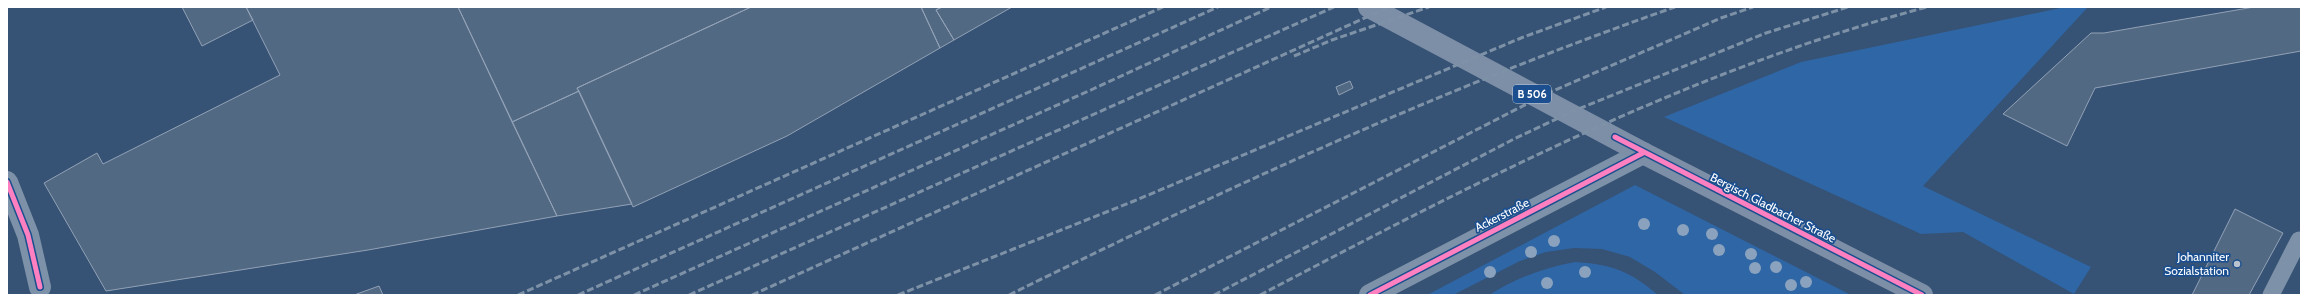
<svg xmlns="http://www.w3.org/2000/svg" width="2308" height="302" font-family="Cabin,sans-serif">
<rect width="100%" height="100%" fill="#365274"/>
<path fill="#2f66a5" d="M2065,7H2088L1923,186L2091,267L2074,294L1963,232L1921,234L1664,117L1801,62Z
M1635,185L1851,295H1685L1655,272L1630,257L1602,249L1574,248L1546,252L1520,261L1453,295L1429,294Z
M1575,262C1611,264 1630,271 1658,295H1489C1516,278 1543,268 1575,262Z"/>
<path fill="#526984" stroke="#92a2b6" d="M182,7H246L253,20L202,46Z
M246,7H458L557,216L368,250L106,291L44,183L97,153L103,164L280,75Z
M458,7H751L577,88L579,91L512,122Z
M751,7H921L940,48L787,136L633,207L577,88Z
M921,7H942L936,10L954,40L940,48Z
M942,7H1012L954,40L936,10Z
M2254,7H2301V51L2095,88L2067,146L2003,114L2091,33H2104Z
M1350,81L1353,88L1339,95L1336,87Z
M579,91L632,204L557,216L512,122Z
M2235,209L2283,233L2249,295H2192Z
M379,286L383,295H354Z"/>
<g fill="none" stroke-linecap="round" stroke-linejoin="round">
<path stroke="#7d92a8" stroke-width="17" d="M2271,295L2299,240"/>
<path stroke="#7d92a8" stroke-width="22" d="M7,182L28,235L40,287
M1370,295L1643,153"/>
<path stroke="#7d8ea7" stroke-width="22" d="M1369,7L1643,153L1922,295"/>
<path stroke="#7e92a7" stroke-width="3" stroke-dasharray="7 3" stroke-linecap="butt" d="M1294,56L1332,40L1429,7
M518,295L1163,7
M578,295L1218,7
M634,295L1093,89L1271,7
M689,295L1334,7
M752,295L1389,7
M898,295L1134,201L1521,38L1606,7
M1009,295C1226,188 1446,87 1675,7
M1155,295L1546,94L1721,18L1753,7
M1214,295L1514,139L1571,112L1766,33L1848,7
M1260,295C1476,182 1691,70 1927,7"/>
<g stroke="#1b4f8f" stroke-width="8">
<path id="cycleway" d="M1615,137L1922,295
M7,182L28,235L40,287
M1370,295L1643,153"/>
</g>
<use href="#cycleway" stroke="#ff80c0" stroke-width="5"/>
</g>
<g fill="#8aa2be">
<circle cx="1644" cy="224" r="6"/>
<circle cx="1683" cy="230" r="6"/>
<circle cx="1712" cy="234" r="6"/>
<circle cx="1554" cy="241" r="6"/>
<circle cx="1719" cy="250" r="6"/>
<circle cx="1531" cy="252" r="6"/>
<circle cx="1751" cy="254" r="6"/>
<circle cx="1776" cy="267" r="6"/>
<circle cx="1755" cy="268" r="6"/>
<circle cx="1490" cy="272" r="6"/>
<circle cx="1585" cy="272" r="6"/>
<circle cx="1806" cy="282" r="6"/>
<circle cx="1547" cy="283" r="6"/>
<circle cx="1791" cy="285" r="6"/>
</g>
<circle fill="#b9c2ce" stroke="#1b4f8f" stroke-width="1.5" cx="2237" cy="264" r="4"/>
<g text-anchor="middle" stroke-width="3.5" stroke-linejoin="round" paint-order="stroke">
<rect fill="#1b4f8f" stroke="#bbcadd" stroke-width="1" x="1513" y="85" width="38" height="18" rx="3"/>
<g font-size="11" font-weight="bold" fill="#fff">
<text x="1532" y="98">B 506</text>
</g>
<g font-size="12" fill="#fff" stroke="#1b4f8f">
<text transform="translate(1773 208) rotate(27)" y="4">Bergisch Gladbacher Straße</text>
<text transform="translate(1502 215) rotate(-27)" y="4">Ackerstraße</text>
</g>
<g font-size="12" fill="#fff" stroke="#1b4f8f" text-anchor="end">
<text x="2229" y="261">Johanniter<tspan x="2229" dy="14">Sozialstation</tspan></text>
</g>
</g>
<rect width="2308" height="302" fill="none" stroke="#ffffff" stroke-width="16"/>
</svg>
